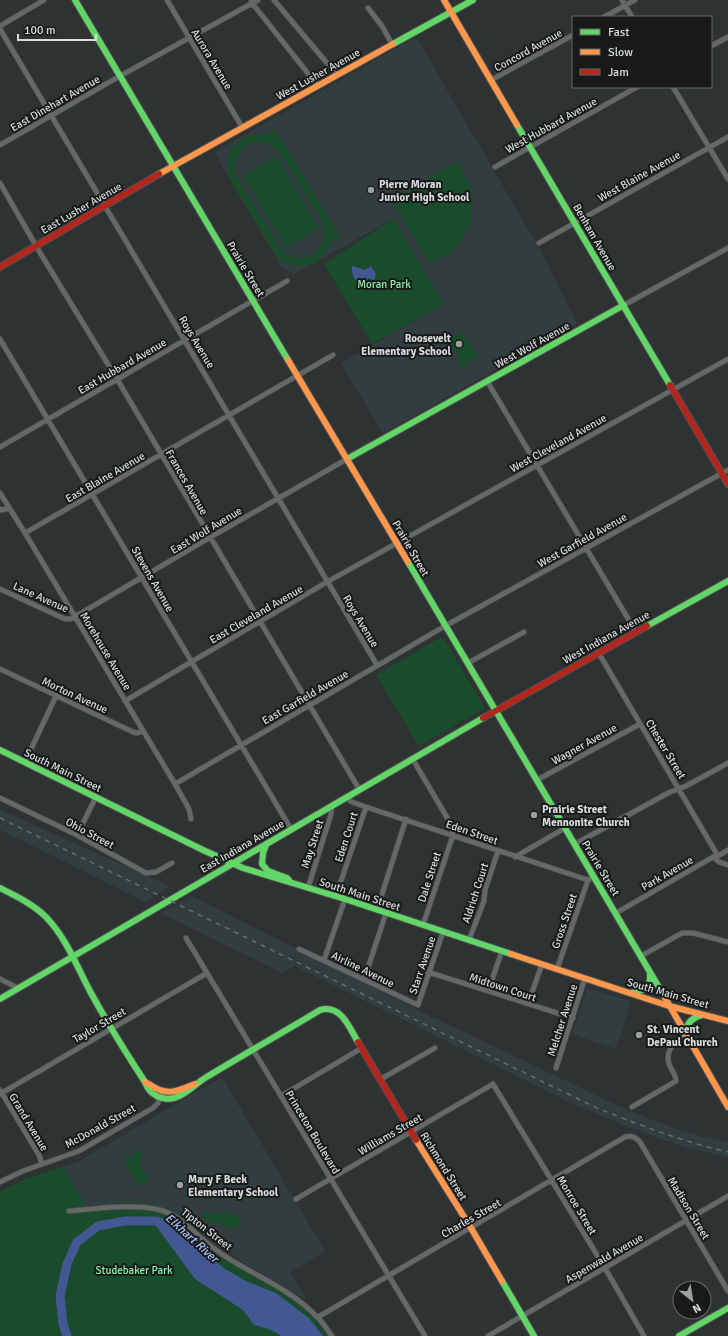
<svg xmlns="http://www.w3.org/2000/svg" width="728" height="1336" font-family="Signika,sans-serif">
<rect width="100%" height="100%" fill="#2f3232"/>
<path fill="#323d3f" d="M416,37L539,248L577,324L383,433L341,363L444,304L393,219L294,274L287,271L286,269L282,268L215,154L216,151Z
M0,809L34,825L170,886L145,902L0,830Z
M192,896L420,1011L627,1110L679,1130L728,1143V1157L688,1148L633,1129L569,1102L295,966L282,973L161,913Z
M587,988L631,1001L616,1049L572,1034Z
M222,1077L325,1251L290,1273L307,1300L244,1263L209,1240L188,1222L171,1211L136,1203L86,1206L63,1167L79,1161Z"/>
<path fill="#184c2b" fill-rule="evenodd" d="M275,130L340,236L333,240L332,239C324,266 296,275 275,254L232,183C218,155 239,129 269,136L268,134ZM254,142L267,143L278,150L322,221C335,251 297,273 279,246L238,179C230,164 237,147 254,142Z
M276,156L319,228L286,248L243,176Z
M458,161L472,192L470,223L453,251L430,264L394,204L396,196Z
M393,219L444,304L372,344L324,264Z
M461,332L478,356L462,368L458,361L459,356L449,341Z
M441,637L444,638L485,708L419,746L376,675Z
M139,1150L142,1155L140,1167L148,1177L146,1183L142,1186L138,1185L124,1161L133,1156L132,1154Z
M63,1167L86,1206C112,1205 148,1198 172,1211C186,1219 197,1230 209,1240L206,1245L224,1258L277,1288L299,1304L315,1319L328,1336H0V1192L25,1179Z
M204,1211L222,1215L223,1212L238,1216L241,1221L239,1226L235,1229L202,1219Z"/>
<path fill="#435793" d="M352,266L365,270L371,266L376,274L374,280L378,287L373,290L370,285L372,279L368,278L366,286C356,284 351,276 352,266Z
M162,1218L187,1236L205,1253L225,1269L246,1281L276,1293L309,1318L323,1336H281C274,1330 263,1327 254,1325L243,1310L195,1279L156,1226L157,1221Z"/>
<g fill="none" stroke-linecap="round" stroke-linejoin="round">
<path stroke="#435793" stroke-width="9" d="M67,1336L63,1324L60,1296L67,1264L77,1242L98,1226L125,1221H157L167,1229"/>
<g stroke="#4e5050" stroke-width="6">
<path id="street" d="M167,0L242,127
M251,0L252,3L318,86
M274,0L337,75
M622,0L632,17
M368,8L382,26L392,44
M604,17L635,0
M0,26L44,0
M0,29L377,665
M711,46L728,37
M491,80L573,35
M673,87L728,179
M0,145L120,76L258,0
M495,167L637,87
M0,183L39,251L117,379L359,789
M539,243L728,137
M624,305L728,248
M0,339L291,829
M487,381L636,632
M0,447L287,281
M0,493L25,533L175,784L189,809L191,819
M0,509L2,510L9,508
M25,533L333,355
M0,589L65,619H71L209,538L347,459
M598,652L718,856
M468,663L524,632
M0,669L133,732L137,733L143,731
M125,701L327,582L728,359
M412,758L452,826L453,835L423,925
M25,762L56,696
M537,780L640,724
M175,784L445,626L728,470
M345,797L352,802L366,807L588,880L594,876
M0,798L77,835L146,873L156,872L172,863
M77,835L96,797
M575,844L670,792L686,786L728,763
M515,857L565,828
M713,857L719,862L728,865
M308,888L331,814L332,805
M336,896L366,807
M377,910L406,819
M616,913L713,857L718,856L728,850
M186,938L425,1336
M469,940L484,901L485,890L498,851
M299,949L418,1005L443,932
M641,956L682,933H693L728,942
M324,960L345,899
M557,969L588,880
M428,972L573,1018
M0,979L18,988
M364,980L386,913
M488,991L502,951
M528,1004L542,964
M556,1068L585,978
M381,1079L435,1048
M0,1090L39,1155L42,1164
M0,1094L207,973
M281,1096L362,1048
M632,1107L676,1081C676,1074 671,1070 669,1064C665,1050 675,1041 686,1036
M0,1182L23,1171L79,1151L153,1108L158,1103L161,1095
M296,1199L493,1084L605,1268L644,1336
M69,1211C95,1209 134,1203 160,1210C183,1216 197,1237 216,1250C249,1274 289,1287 317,1317C323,1322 327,1330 332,1336
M318,1317L625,1137C632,1135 635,1137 640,1142L728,1291
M488,1336L728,1196"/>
</g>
<g stroke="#4e5050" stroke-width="8">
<path id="fast" d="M75,0L288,360
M393,44L473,0
M517,125L670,385
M347,459L624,305
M408,562L660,989
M647,626L728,581
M0,750L203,850L243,868L345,899L511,954
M266,845L263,853L262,864L268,871L287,878L289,880
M0,888C16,896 33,904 46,917C67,939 77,967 91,993C108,1024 126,1053 145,1082C149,1094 161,1101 174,1098C186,1095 194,1085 205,1078C243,1055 282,1033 320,1010C341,1004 349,1027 358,1042
M631,993C642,991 651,988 650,975
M0,999L483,718
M685,1034C687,1023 691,1018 702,1015
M502,1281L534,1336
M679,1336L728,1308"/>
</g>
<g stroke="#4e5050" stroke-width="8">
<path id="slow" d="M444,0L517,125
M159,174L393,44
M288,360L408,562
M511,954L669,1006L728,1021
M660,989L728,1107
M145,1082C150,1084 154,1088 160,1090C172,1095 184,1088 195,1084
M416,1140L471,1228L502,1281"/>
</g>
<g stroke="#4e5050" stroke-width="8">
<path id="jam" d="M0,267L159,174
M670,385L728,484
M483,718L647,626
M358,1042L416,1140"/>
</g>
<use href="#street" stroke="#666868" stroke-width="4.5"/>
<use href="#fast" stroke="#63d668" stroke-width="6"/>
<use href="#slow" stroke="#ff974d" stroke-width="6"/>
<use href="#jam" stroke="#b3261e" stroke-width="6"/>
<path stroke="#696a6a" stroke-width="1.5" stroke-dasharray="5 5" stroke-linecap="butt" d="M0,818L597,1108C640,1125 683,1142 728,1152"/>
</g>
<g fill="#9da0a0" stroke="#181a1a" stroke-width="1.5">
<circle cx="371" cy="190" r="4"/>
<circle cx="459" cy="344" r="4"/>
<circle cx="534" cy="815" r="4"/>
<circle cx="639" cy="1035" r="4"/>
<circle cx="180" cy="1185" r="4"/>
</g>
<g text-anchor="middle" stroke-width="4" stroke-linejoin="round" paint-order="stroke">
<g font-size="11" fill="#d8dbdb" stroke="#181a1a">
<text transform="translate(528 50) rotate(-29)" y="4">Concord Avenue</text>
<text transform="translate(212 59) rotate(59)" y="4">Aurora Avenue</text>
<text transform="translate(318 74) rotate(-29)" y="4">West Lusher Avenue</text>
<text transform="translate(55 103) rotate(-30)" y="4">East Dinehart Avenue</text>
<text transform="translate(551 125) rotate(-29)" y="4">West Hubbard Avenue</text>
<text transform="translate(639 176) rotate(-29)" y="4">West Blaine Avenue</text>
<text transform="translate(81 208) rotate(-30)" y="4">East Lusher Avenue</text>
<text transform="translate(595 237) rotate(60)" y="4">Benham Avenue</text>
<text transform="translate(246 269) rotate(59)" y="4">Prairie Street</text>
<text transform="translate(197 342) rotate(59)" y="4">Roys Avenue</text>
<text transform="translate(532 345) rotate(-29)" y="4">West Wolf Avenue</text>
<text transform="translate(122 366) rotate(-30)" y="4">East Hubbard Avenue</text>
<text transform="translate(558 443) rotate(-29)" y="4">West Cleveland Avenue</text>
<text transform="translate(105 477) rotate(-30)" y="4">East Blaine Avenue</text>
<text transform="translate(187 482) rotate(60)" y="4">Frances Avenue</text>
<text transform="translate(206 530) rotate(-31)" y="4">East Wolf Avenue</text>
<text transform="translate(582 540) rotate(-29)" y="4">West Garfield Avenue</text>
<text transform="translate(411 548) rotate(60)" y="4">Prairie Street</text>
<text transform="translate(153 579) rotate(60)" y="4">Stevens Avenue</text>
<text transform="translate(41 597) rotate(24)" y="4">Lane Avenue</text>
<text transform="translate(256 614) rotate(-30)" y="4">East Cleveland Avenue</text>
<text transform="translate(361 621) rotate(59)" y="4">Roys Avenue</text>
<text transform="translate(606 637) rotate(-29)" y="4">West Indiana Avenue</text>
<text transform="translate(106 651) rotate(59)" y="4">Morehouse Avenue</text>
<text transform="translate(75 695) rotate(25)" y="4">Morton Avenue</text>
<text transform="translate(305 697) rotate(-30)" y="4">East Garfield Avenue</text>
<text transform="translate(584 744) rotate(-29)" y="4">Wagner Avenue</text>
<text transform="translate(666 749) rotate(59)" y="4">Chester Street</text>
<text transform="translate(63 770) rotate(26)" y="4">South Main Street</text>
<text transform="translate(472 832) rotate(19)" y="4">Eden Street</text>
<text transform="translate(90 833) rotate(28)" y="4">Ohio Street</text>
<text transform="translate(346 837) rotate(-72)" y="4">Eden Court</text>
<text transform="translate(312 844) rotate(-72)" y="4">May Street</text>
<text transform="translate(242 846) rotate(-30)" y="4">East Indiana Avenue</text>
<text transform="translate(601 868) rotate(59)" y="4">Prairie Street</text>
<text transform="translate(667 873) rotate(-30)" y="4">Park Avenue</text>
<text transform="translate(429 877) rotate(-72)" y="4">Dale Street</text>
<text transform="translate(475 893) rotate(-72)" y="4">Aldrich Court</text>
<text transform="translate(360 894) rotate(18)" y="4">South Main Street</text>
<text transform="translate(564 921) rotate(-71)" y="4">Gross Street</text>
<text transform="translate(422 965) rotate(-71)" y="4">Starr Avenue</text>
<text transform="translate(363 969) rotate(26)" y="4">Airline Avenue</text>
<text transform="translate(503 987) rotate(18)" y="4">Midtown Court</text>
<text transform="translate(668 993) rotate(16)" y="4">South Main Street</text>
<text transform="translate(562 1020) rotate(-72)" y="4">Melcher Avenue</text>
<text transform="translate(99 1025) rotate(-30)" y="4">Taylor Street</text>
<text transform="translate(29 1122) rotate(59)" y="4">Grand Avenue</text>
<text transform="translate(100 1126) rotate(-29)" y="4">McDonald Street</text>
<text transform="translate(313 1132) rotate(59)" y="4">Princeton Boulevard</text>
<text transform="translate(390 1134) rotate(-30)" y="4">Williams Street</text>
<text transform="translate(444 1166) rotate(58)" y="4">Richmond Street</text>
<text transform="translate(577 1205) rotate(59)" y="4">Monroe Street</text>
<text transform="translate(689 1208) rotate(59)" y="4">Madison Street</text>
<text transform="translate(471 1218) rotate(-30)" y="4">Charles Street</text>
<text transform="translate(207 1229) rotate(38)" y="4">Tipton Street</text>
<text transform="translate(604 1258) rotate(-30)" y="4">Aspenwald Avenue</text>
</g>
<g font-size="11" font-weight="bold" fill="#d8dbdb" stroke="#181a1a" text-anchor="start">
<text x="379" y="188">Pierre Moran<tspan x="379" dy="13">Junior High School</tspan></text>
<text x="451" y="342" text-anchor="end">Roosevelt<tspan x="451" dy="13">Elementary School</tspan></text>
<text x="542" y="813">Prairie Street<tspan x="542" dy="13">Mennonite Church</tspan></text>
<text x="647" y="1033">St. Vincent<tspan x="647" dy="13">DePaul Church</tspan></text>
<text x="188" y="1183">Mary F Beck<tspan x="188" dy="13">Elementary School</tspan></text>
</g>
<g font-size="11" fill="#8af0a8" stroke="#181a1a">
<text x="384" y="288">Moran Park</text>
<text x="134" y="1274">Studebaker Park</text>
</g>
<g font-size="12" font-style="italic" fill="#acc2fa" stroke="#181a1a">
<text transform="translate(192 1238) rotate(42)" y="4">Elkhart River</text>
</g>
</g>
<rect x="572" y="16" width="140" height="72" fill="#181a1a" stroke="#656767"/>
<rect x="580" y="29" width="20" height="6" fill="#63d668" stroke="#656767"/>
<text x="608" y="36" font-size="12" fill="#d8dbdb">Fast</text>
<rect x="580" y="49" width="20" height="6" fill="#ff974d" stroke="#656767"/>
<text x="608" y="56" font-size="12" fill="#d8dbdb">Slow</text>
<rect x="580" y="69" width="20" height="6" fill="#b3261e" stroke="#656767"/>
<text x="608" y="76" font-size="12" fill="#d8dbdb">Jam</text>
<g transform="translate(692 1300) rotate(150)"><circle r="19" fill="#181a1a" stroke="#656767"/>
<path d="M0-3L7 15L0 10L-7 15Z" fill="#9da0a0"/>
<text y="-6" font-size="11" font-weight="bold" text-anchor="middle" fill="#d8dbdb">N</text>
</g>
<path d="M18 34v6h78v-6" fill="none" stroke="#d8dbdb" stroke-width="2"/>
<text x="24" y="34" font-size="12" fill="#d8dbdb" stroke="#181a1a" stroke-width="3" paint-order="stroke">100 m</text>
</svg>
